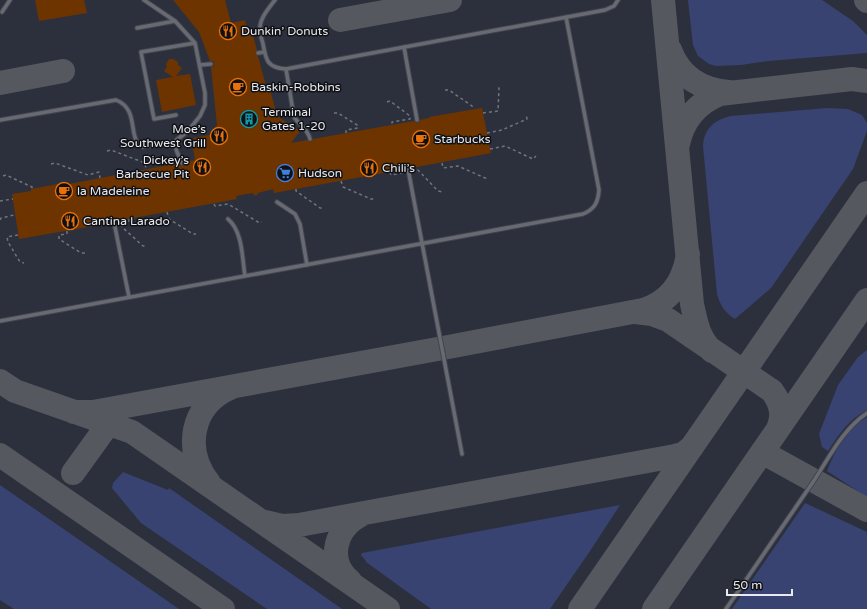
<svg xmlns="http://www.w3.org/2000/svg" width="867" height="609" font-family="'Varela Round',sans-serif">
<rect width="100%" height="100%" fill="#262830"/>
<path fill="#2c303d" d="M0,0H867V609H0Z"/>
<path fill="#384372" d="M688,0H822L853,21L867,35V53L768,61L741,65L716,66L709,64L698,56L693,45Z
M827,108L848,109L862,115L867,123V131L853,169L771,288L735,319C725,313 720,305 717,294L703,146C704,129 714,120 731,116Z
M867,350V410C849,419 839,434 828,451L822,447L819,434L838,385L858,357Z
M867,417V497L827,471C835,450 847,429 867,417Z
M123,472L168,490L169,488L342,609H267L141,523L112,488L113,483Z
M0,485L179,609H14L0,600Z
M805,503L867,532V609H732Z
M620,505L590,551L550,609H431L366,562V561L361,555L362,553Z"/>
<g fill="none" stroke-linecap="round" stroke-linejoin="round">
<path stroke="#56585f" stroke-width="24" d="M663,0L692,304C696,322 698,337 712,351
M866,0L867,1
M340,20L450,0
M670,50C680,77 701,90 729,92
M0,83L63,71
M678,144C683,120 697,103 720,94L852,79L867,81
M635,312L652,314L668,320L772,391C781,403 784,415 778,429
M0,381L15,391L132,432L388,609
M74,412H93L443,348L643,310C670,302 684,281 688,254
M762,452L867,510
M0,455L223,609
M73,473L117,412
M209,483C183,450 191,405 230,388
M265,522L282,526L299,525L675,456L683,454L692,447
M350,581C325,560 336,526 363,514
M580,609L867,193
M654,609L867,300"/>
</g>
<path fill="#6e3400" d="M35,0H84L87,13L39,21Z
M173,0H225L231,23L245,20L247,28H251L257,50L255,54L258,56L267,90L270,89L277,116L300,131L291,143L307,140L311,142L313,139L414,121L416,123H418L420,120L429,118V117L482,108L491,153L411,168L408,166L405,169L274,193L273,189L258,193L256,196L252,193L236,196L237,199L117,221L114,219L112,220L111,223L19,239L12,194L31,191V189L63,183L64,185L179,163L180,166H183L185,162L195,160L192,143H194L193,138L209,135L217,125L211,67L214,66V63L213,61H210L199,32Z
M169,59H173L178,62V65L182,68L176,76L190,74L196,105L162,112L156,80L173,77L164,71L167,67L166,64Z"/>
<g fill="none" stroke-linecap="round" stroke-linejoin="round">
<g stroke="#43454b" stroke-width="5.5">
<path id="lane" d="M275,0C269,8 260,18 260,28C259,33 262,39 263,44C266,60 267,68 286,69L605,10L614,6L618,0
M2,12L10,0
M137,28L175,21
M404,47L417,120
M258,53L264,52
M200,65L211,64
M286,69L294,117C300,126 308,129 310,139
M176,115L154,119L141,52L195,43
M0,120L116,100C141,110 126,139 143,147L174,142L188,131L200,116L205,105V93L195,43L175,21L144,0
M174,142L177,152L182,163
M408,169L462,454
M277,202L295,214L300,224L307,265
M228,219C243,232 242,258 245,276
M114,222L129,297
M0,321L583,214C595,209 598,202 599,190L566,17
M726,609C755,567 784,525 813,482C829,458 842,430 867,413"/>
</g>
<path stroke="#72747b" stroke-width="1.5" stroke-dasharray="3 3" stroke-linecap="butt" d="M445,90H449L472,106L473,108
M387,102L390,101L410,116V119L392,122V125
M334,113H338L357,125L358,128L346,130V133
M483,113L498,111L499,88L496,86
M487,133L502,130L527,119L526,114
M490,149L505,146L533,159L536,156
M107,151L111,150L145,163L146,169
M442,163L443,168L458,166L485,178H488
M51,164L55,163L88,175L99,172L100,178
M3,176L6,175L32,187V189
M341,181L343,187L371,199H375
M296,189V191L320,208H324
M0,201L13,199
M214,204L215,206L228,204L258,222H262
M167,212L169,219L193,234H196
M129,219V223L121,224L122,227L143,246H147
M0,220L1,218L14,215
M67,231V234L59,235V239L81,253H86
M18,235L7,237L8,242L20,262L24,263"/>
<use href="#lane" stroke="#676a73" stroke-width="3.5"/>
<path stroke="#72747b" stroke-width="1.5" stroke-dasharray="3 3" stroke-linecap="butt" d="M390,172L391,175L418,170L438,191L442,192"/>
</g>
<defs>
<g id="restaurant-ring" transform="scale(0.9)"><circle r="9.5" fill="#101115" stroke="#e8710a" stroke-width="1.5"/><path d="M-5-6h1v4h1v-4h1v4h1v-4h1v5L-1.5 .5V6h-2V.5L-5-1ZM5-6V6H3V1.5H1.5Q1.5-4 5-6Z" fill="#e8710a"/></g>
<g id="cafe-ring" transform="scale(0.9)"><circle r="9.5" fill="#101115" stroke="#e8710a" stroke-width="1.5"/><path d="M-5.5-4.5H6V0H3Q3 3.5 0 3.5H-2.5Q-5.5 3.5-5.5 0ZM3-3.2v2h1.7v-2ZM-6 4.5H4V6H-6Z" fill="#e8710a"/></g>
<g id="building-ring" transform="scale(0.9)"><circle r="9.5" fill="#101115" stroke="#0f9aa8" stroke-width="1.5"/><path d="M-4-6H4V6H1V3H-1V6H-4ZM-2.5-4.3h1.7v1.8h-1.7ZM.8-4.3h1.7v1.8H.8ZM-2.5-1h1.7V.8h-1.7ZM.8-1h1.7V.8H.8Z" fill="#0f9aa8"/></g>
<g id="supermarket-ring" transform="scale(0.9)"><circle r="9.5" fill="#101115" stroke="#3f7fe0" stroke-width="1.5"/><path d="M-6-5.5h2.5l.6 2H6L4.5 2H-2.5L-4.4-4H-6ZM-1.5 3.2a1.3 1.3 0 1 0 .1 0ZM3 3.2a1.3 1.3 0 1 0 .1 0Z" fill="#3f7fe0"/></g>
</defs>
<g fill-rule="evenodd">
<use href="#restaurant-ring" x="228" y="31"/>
<use href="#cafe-ring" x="238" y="87"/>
<use href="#building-ring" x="249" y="119"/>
<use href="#restaurant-ring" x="219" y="136"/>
<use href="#cafe-ring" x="421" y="139"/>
<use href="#restaurant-ring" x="202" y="167"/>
<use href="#restaurant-ring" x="369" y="168"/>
<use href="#supermarket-ring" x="285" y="173"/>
<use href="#cafe-ring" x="64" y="191"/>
<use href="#restaurant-ring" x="70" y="221"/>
</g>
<g text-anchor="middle" stroke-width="3" stroke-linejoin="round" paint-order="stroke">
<g font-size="12" fill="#e7e9ee" stroke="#101115" text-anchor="start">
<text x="241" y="35">Dunkin’ Donuts</text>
<text x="251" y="91">Baskin-Robbins</text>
<text x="262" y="116">Terminal<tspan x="262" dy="14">Gates 1-20</tspan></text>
<text x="206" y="133" text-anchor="end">Moe’s<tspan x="206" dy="14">Southwest Grill</tspan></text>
<text x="434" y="143">Starbucks</text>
<text x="189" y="164" text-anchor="end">Dickey’s<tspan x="189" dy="14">Barbecue Pit</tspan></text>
<text x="382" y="172">Chili’s</text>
<text x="298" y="177">Hudson</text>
<text x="77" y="195">la Madeleine</text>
<text x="83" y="225">Cantina Larado</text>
</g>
</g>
<path d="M727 589v6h65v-6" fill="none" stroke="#e7e9ee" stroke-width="2"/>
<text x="733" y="589" font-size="12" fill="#e7e9ee" stroke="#101115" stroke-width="3" paint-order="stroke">50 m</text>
</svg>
